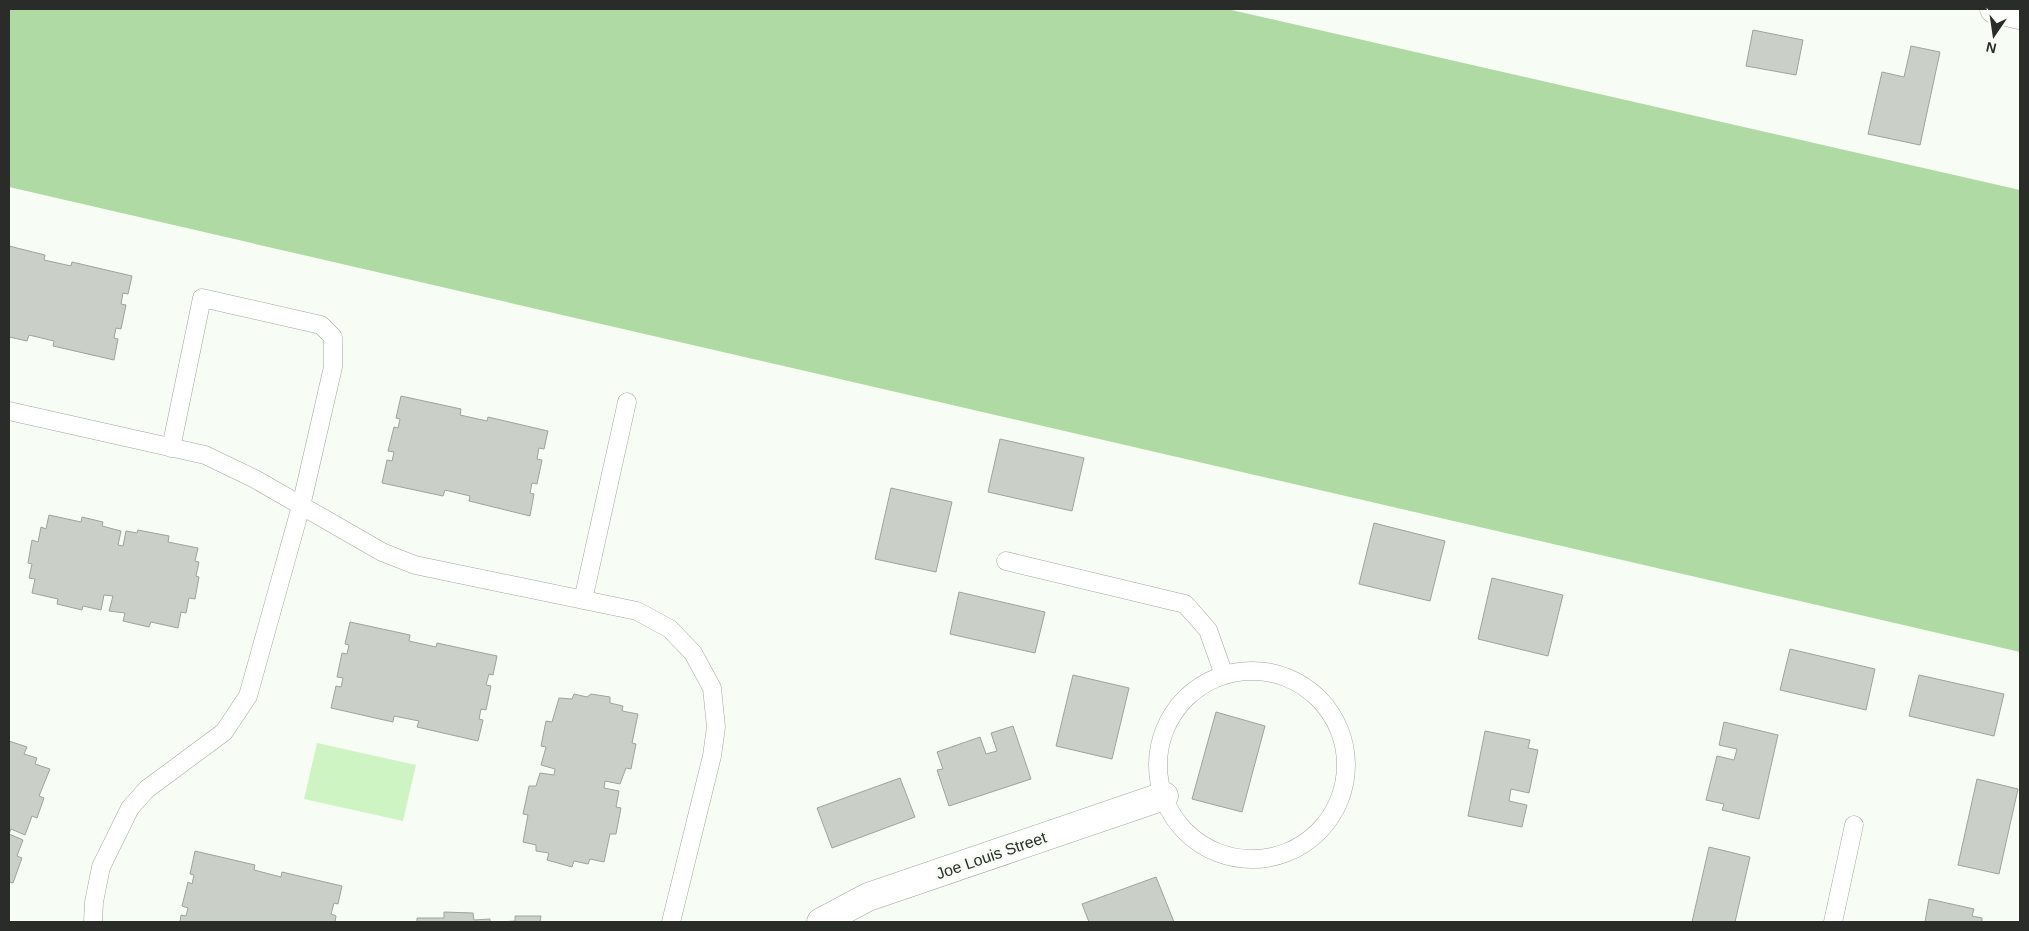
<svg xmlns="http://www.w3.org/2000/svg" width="2029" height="931" font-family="Arial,sans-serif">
<rect width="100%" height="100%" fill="#f7fdf5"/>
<path fill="#cff4c4" d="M317,743L416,765L403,821L304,799Z"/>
<path fill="#b0daa3" d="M9,9H1227L2020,190V652L9,187Z"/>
<path fill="#cad0c8" stroke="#9ea49d" d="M1753,30L1803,40L1796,75L1746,66Z
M1911,46L1940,52L1920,145L1868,134L1882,72L1904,77Z
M9,246L45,255L44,260L71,266L72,262L132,276L128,294L123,293L121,304L126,305L121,329L116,328L114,338L118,339L114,360L53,346L54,341L29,335L27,341L9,337Z
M401,396L461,409L460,415L487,421L488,417L548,431L544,449L539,448L537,459L542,460L537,484L532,483L530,493L534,494L530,516L469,501L470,496L445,490L443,496L382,483L387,460L392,461L394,452L388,451L394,427L398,428L400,419L396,418Z
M1000,439L1084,458L1072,511L988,492Z
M891,488L952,502L936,572L875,559Z
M49,515L81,522L82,517L103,522L102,526L121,531L118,545L123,546L126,531L137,533L138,530L169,536L168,542L198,548L195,561L199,562L196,576L199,577L195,599L189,598L186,613L181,612L178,628L151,622L149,627L123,621L125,613L109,611L113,596L104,595L101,610L83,606L82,610L57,604L58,599L32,593L35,579L29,578L32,564L28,563L32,540L38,542L41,527L46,529Z
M1374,523L1445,541L1430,601L1359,584Z
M1492,578L1563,595L1548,656L1478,639Z
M959,592L1045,612L1035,653L950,634Z
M350,622L410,635L409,641L436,647L437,643L497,656L493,675L489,674L486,685L491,686L486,710L481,709L479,719L483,720L478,741L417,727L419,721L394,716L393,722L331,708L336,686L341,687L343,678L337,677L342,653L347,654L349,645L345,644Z
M1790,649L1875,669L1866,710L1780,690Z
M1073,675L1129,688L1112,759L1056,746Z
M1919,675L2004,694L1994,736L1909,716Z
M574,694L587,697L591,694L610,697V703L623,706L622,711L638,714L632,743L636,744L631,769L626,768L620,784L605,781L604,788L619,791L616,807L621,808L616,834H610L604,862L590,859L588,864L574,861L572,867L547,860L549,853L536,851V845L523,842L528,815L523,814L529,786H536L540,773L554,775L555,769L541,765L546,747L541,746L546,721L552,722L559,698L572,699Z
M1216,712L1265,726L1242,812L1192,799Z
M1724,722L1778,735L1759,819L1722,810L1724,804L1706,800L1717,756L1734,760L1737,749L1719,745Z
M1013,726L1031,779L949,806L937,770L943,769L937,752L980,737L986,754L997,751L991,733Z
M1485,731L1530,740L1528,748L1538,750L1529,793L1511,789L1509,801L1527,805L1522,827L1468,816Z
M9,741L27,747L24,754L37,758L35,764L50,769L39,796L44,798L37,818L32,816L25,835L11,829L9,834L23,840L17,856L22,858L13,883L9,882Z
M900,778L915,817L832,848L817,808Z
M1977,779L2018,789L1999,874L1958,865Z
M1709,847L1750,857L1735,922H1692Z
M195,851L255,865L254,870L281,877L282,872L342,886L338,904L334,903L331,914L336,916L335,922H180L181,915L186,916L188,908L182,906L188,882L192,884L194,875L190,874Z
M1156,877L1174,922H1089L1082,904Z
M1929,899L1974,909L1972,916L1982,918V922H1925Z
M444,912L473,913L474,920L490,919V922H417V918H444Z
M515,916H541L540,922H568H498L515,921Z"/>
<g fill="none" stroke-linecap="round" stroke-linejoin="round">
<g stroke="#a0a69e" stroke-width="19">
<path id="lane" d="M9,411L205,455L255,479L382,552L415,565L637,611L670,629L693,653L712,688L716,727L712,756L671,922
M1006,561L1185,604L1208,630L1224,675
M583,600L627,402
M1158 765a94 94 0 1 1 188 0a94 94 0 1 1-188 0Z
M93,922L94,902L101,867L130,808L147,789L224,732L248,696L301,506L333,367V337L321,325L202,298L171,448
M1833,922L1854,825"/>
</g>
<g stroke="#a0a69e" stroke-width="29">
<path id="street" d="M1994,9L2020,15
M821,922L868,897L1164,796"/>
</g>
<use href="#lane" stroke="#fff" stroke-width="18"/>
<use href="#street" stroke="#fff" stroke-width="28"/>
</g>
<g text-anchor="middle" stroke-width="5" stroke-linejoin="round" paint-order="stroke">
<g font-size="16" fill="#292c29" stroke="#f7fdf5">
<text transform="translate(991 855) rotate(-19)" y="6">Joe Louis Street</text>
</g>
</g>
<rect width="2029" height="931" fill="none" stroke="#292c29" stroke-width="20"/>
<g transform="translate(1994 35) rotate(193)" stroke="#f7fdf5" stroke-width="4" paint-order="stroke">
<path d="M0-4L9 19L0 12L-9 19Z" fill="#292c29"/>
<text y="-8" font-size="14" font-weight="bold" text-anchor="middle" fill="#292c29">N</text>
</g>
</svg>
